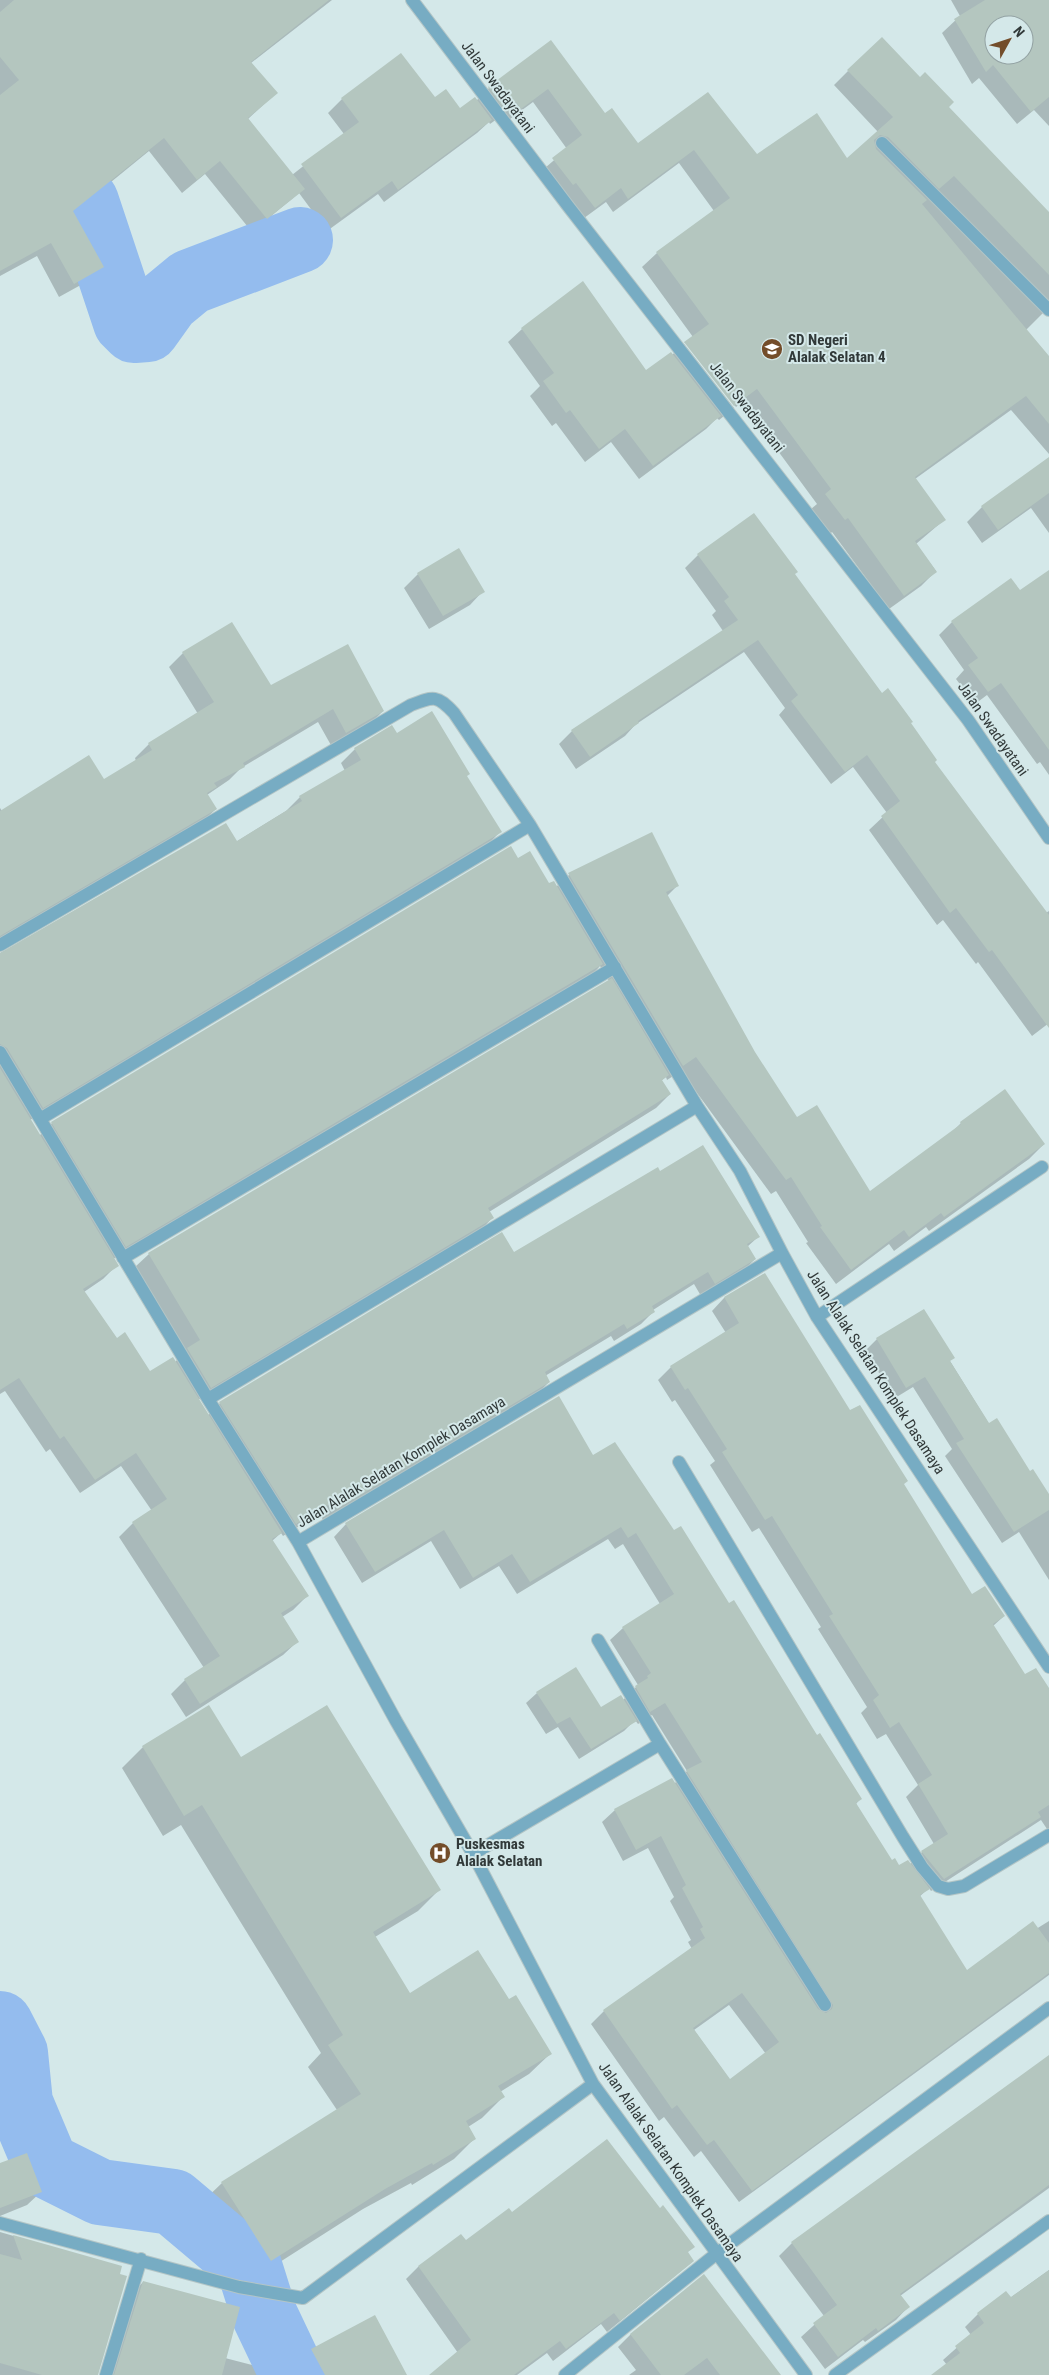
<svg xmlns="http://www.w3.org/2000/svg" width="1049" height="2375" font-family="'Roboto Condensed',sans-serif">
<rect width="100%" height="100%" fill="#d4e8e9"/>
<path fill="#0003" fill-rule="evenodd" d="M0,0H332L251,63L276,93L248,119L292,175L344,134L328,113L342,99L401,55L435,99L460,110L476,101L489,88L551,42L605,115L638,145L708,94L756,156L847,159L878,132L834,85L848,71L948,107L1049,214V307L1026,330L1049,357V454L1011,410L915,479L944,520L916,544L936,571L921,586L889,609L832,532L830,534L811,509L817,504L742,402L736,407L687,343H684L693,337L642,267L657,253L714,211L679,163L613,212L606,202L580,221L538,174L567,149L533,102L506,122L501,116L490,124L489,122L477,133L384,202L378,194L327,231L299,193L252,232L205,174L182,193L149,151L73,213L102,267L88,281L59,297L37,256L0,276Z
M951,0H1039L1049,5V126L1034,110L1017,124L979,78L972,84L942,33L960,16ZM994,25H1024V55H994Z
M522,329L645,372L672,355L684,344L734,408L719,420L717,418L706,429L639,479L611,442L585,462L556,423L552,426L530,396L540,386L508,342Z
M1049,459V533L1031,508L982,543L967,522L982,507Z
M698,555L794,575L882,694L910,723L933,762L1046,913L1049,911V1023L1032,1036L978,962L976,964L943,920L937,925L869,830L887,813L853,767L831,784L779,715L785,708L744,652L635,725L625,736L576,769L559,744L572,731L723,631L712,615L716,611L685,568Z
M1049,572V775L1040,762L1037,764L987,695L975,704L956,679L964,670L939,635L952,622L1020,592Z
M418,574L483,591L470,605L429,629L404,588Z
M183,653L271,687L383,711L369,725L332,747L318,722L241,768L229,780L207,795L216,809L201,823L0,940V808L2,811L104,780L136,761L135,758L149,744L198,714L169,667Z
M396,735L466,776L500,832L486,846L30,1120L39,1136L52,1123L518,860L549,884L556,887L569,875L677,886L667,896L754,1053L797,1119L870,1193L949,1135L961,1123L1044,1144L1029,1159L929,1231L926,1227L894,1251L889,1244L836,1284L806,1243L808,1242L776,1191L771,1194L681,1071L667,1080L666,1077L661,1081L670,1094L656,1108L489,1212L492,1218L479,1232L198,1400L208,1415L220,1403L514,1254L660,1173L758,1237L747,1247L755,1259L742,1272L701,1296L694,1284L653,1310L654,1311L641,1324L614,1341L611,1336L545,1376L549,1382L536,1395L324,1521L319,1514L283,1536L281,1533L272,1541L307,1596L293,1610L282,1617L298,1641L283,1655L186,1717L171,1694L185,1680L204,1668L119,1537L133,1523L152,1511L121,1466L80,1493L50,1449L46,1452L5,1391L0,1394V953L236,842L286,811L300,797L345,771L341,763L355,749ZM600,966L609,981L149,1254L135,1267L185,1352L175,1362L150,1372L117,1339L84,1292L103,1279L117,1265L113,1259L589,978Z
M764,1274L850,1412L903,1484L972,1596L1003,1617L993,1626L1024,1676L1049,1691V1832L1041,1820L931,1891L929,1888L919,1897L967,1972L1049,1921V1975L739,2202L701,2151L694,2157L664,2117L659,2121L591,2024L604,2011L692,1949L688,1942L691,1940L670,1901L674,1897L648,1848L623,1861L602,1822L615,1810L674,1784L687,1771L652,1715L638,1724L635,1720L624,1731L579,1759L558,1727L546,1734L526,1703L537,1693L601,1709L623,1700L638,1685L610,1640L623,1628L660,1604L623,1544L615,1549L608,1539L517,1594L499,1566L460,1589L431,1541L362,1583L334,1537L346,1524L593,1457L674,1532L728,1605L860,1799L856,1804L892,1862L899,1867L910,1864L922,1852L934,1844L906,1797L918,1785L886,1734L877,1739L861,1713L867,1707L818,1629L821,1627L759,1528L752,1532L710,1465L715,1461L675,1400L672,1402L658,1380L671,1367L726,1333L712,1311L724,1298ZM729,2005L766,2054L730,2080L694,2030Z
M923,1311L950,1361L989,1424L1049,1497V1580L1019,1532L1002,1543L945,1456L952,1449L913,1387L895,1398L865,1351L877,1339Z
M209,1707L241,1759L439,1890L418,1911L375,1937L410,1995L508,2000L550,2054L529,2074L500,2092L503,2097L482,2118L468,2127L475,2138L454,2159L412,2185L411,2183L363,2209L250,2281L201,2203L222,2183L337,2110L308,2067L321,2053L181,1825L163,1836L122,1768L143,1747Z
M1049,2056V2188L900,2296L908,2307L896,2320L865,2342L863,2340L825,2369L801,2337L824,2316L779,2256L792,2243Z
M0,2165L41,2192L27,2205L0,2216Z
M512,2213L687,2253L693,2261L607,2332L601,2324L553,2361L547,2353L517,2375H431L458,2353L406,2279L418,2267L461,2236L465,2242Z
M0,2232L120,2267L97,2375H0Z
M1049,2270V2375H933L947,2365L943,2360L971,2335L965,2327L978,2314L1006,2293L1010,2298Z
M143,2282L225,2358L271,2370L270,2375H106L130,2296Z
M375,2317L406,2375H305L299,2363L311,2350Z
M631,2334L779,2375H629L636,2370L618,2347Z"/>
<g fill="none" stroke-linecap="round" stroke-linejoin="round">
<path stroke="#94bcee" stroke-width="66" d="M0,174L14,190L38,195L65,188L86,202L126,322L134,330L147,329L167,301L190,282L300,240
M0,2024L15,2053L20,2103L46,2165L100,2192L173,2202L249,2266L264,2314L293,2375"/>
</g>
<path fill="#b4c6bf" fill-rule="evenodd" d="M14,0H329L251,62L278,93L248,118L305,189L267,219L220,161L197,180L164,138L73,211L104,267L74,284L51,243L0,271V95L19,80L0,57V12Z
M985,0H1049V97L1031,112L993,65L986,72L954,19ZM994,25H1024V55H994Z
M882,37L920,77L925,72L954,102L949,107L1049,212V275L954,176L939,189L888,137L880,135L874,140L876,149L927,200L922,204L1049,356V424L1026,396L915,477L946,520L915,541L937,572L904,596L848,518L845,520L825,494L831,489L757,389L734,406L684,342L709,324L656,252L730,198L694,150L628,199L621,188L595,208L576,183L573,185L552,158L582,135L548,89L521,109L516,102L505,110L488,87L551,40L605,113L612,108L638,143L708,92L757,154L817,113L847,158L893,117L847,70Z
M401,53L435,97L446,89L460,108L475,97L492,120L398,190L392,181L341,218L301,164L359,122L341,98Z
M583,281L646,370L671,352L721,416L653,466L625,429L599,449L570,410L566,413L543,381L554,373L521,328Z
M1049,457V493L998,530L981,506Z
M754,513L798,572L795,574L882,693L888,688L913,722L911,723L937,760L935,762L1049,915V1028L992,950L989,952L956,908L950,913L881,816L900,801L867,755L845,772L791,701L798,695L758,640L638,721L639,723L590,757L571,730L738,620L724,601L729,597L697,554Z
M459,548L485,592L443,616L417,573Z
M1049,570V750L1001,683L988,692L968,665L978,658L951,621L1011,578L1020,590Z
M232,622L271,685L348,644L384,711L346,733L333,709L243,763L245,767L214,783L217,787L207,793L217,809L0,936V811L89,755L104,779L152,750L148,743L214,702L182,652Z
M432,711L470,774L467,776L502,832L43,1108L7,1048L0,1044V953L226,823L237,841L302,801L299,796L361,760L354,748L392,725L397,733Z
M652,832L679,886L666,892L755,1052L797,1117L817,1105L870,1191L961,1124L960,1122L1005,1089L1045,1144L944,1217L941,1213L909,1237L904,1230L851,1270L820,1227L822,1226L791,1177L786,1180L696,1057L683,1066L568,873Z
M511,846L518,858L530,851L549,883L554,881L603,964L126,1247L51,1122Z
M612,978L669,1075L662,1080L671,1094L488,1208L494,1218L211,1388L187,1348L200,1340L148,1253Z
M0,1068L119,1266L83,1289L117,1338L125,1332L150,1371L173,1357L282,1533L272,1539L309,1596L281,1613L299,1642L200,1704L184,1679L220,1656L132,1522L167,1499L136,1453L95,1480L64,1436L60,1439L19,1378L0,1390Z
M703,1145L760,1237L747,1244L756,1259L715,1284L708,1272L652,1306L655,1312L627,1329L624,1324L545,1372L550,1382L337,1509L333,1502L296,1524L219,1402L502,1232L514,1252L658,1167L660,1171Z
M765,1273L850,1410L860,1405L908,1481L904,1484L972,1594L985,1586L1005,1616L993,1624L1025,1674L1036,1668L1049,1688V1805L1038,1812L1041,1817L944,1879L921,1851L948,1834L918,1784L932,1775L899,1722L890,1728L873,1700L879,1695L829,1616L833,1614L772,1516L765,1520L722,1452L727,1449L688,1388L685,1390L670,1366L739,1323L724,1297Z
M924,1309L955,1358L950,1361L989,1423L997,1418L1030,1471L1033,1469L1049,1494V1510L1014,1532L956,1443L964,1439L925,1377L906,1388L876,1338Z
M559,1396L593,1455L615,1442L674,1530L681,1526L729,1603L734,1600L817,1735L820,1733L862,1799L856,1803L892,1860L895,1858L899,1865L908,1860L930,1889L920,1895L967,1970L1033,1921L1049,1943V1973L752,2191L714,2140L707,2145L677,2105L672,2109L603,2010L705,1938L700,1929L703,1927L682,1888L686,1885L661,1836L636,1850L614,1809L672,1778L818,2009L826,2013L832,2009L833,2005L686,1770L702,1762L665,1703L650,1712L635,1686L648,1678L647,1676L651,1673L622,1627L674,1594L636,1533L628,1538L621,1527L530,1582L512,1554L473,1578L444,1530L375,1572L345,1523ZM742,1993L779,2042L730,2079L693,2028Z
M576,1667L601,1707L621,1695L637,1721L591,1749L570,1717L557,1724L536,1692Z
M209,1705L241,1757L327,1705L441,1890L373,1932L410,1993L478,1950L509,1999L516,1995L552,2054L498,2086L505,2097L466,2121L476,2139L433,2165L432,2163L385,2189L271,2261L221,2182L361,2094L328,2045L343,2035L202,1805L184,1816L142,1746Z
M1049,2055V2185L900,2294L910,2307L878,2331L876,2328L838,2357L813,2323L837,2305L791,2242Z
M607,2139L660,2208L663,2205L695,2247L688,2252L694,2261L620,2321L614,2313L566,2349L560,2341L514,2375H429L471,2340L418,2266L461,2234L466,2240L509,2208L512,2212Z
M27,2153L42,2192L0,2208V2163Z
M13,2235L122,2266L120,2274L127,2276L98,2375H42L0,2363V2254L22,2260Z
M1049,2270V2375H931L960,2353L955,2346L984,2323L977,2313L1006,2291L1011,2297Z
M704,2274L781,2375H720L707,2358L684,2375H661L630,2334Z
M143,2281L240,2307L222,2375H114Z
M375,2315L407,2375H325L311,2349Z"/>
<g fill="none" stroke-linecap="round" stroke-linejoin="round">
<g stroke="#b3c5c6" stroke-width="14">
<path id="minor" d="M412,0L568,206L968,720L1049,838
M882,143L1049,310
M0,945L411,705C434,696 437,695 454,713L530,825L697,1106L740,1171L782,1253
M0,1052L208,1399L298,1542L396,1721L473,1854L593,2084L806,2375
M40,1119L530,825
M123,1258L615,967
M817,1317L1042,1167
M208,1399L697,1106
M679,1462L903,1837L922,1867L938,1886L948,1889L964,1886L1049,1835
M298,1542L782,1253L817,1317L1049,1667
M660,1744L825,2005
M473,1854L660,1744L598,1640
M0,2223L239,2287L303,2298L593,2084
M106,2375L141,2259
M565,2375L716,2254L1049,2008
M835,2375L1049,2221"/>
</g>
<use href="#minor" stroke="#77acc3" stroke-width="12"/>
</g>
<defs>
<g id="school-disc" transform="scale(1.125)"><circle r="9.5" fill="#734d2a" stroke="#d4e8e9"/><path d="M0-5L7-2L0 1L-7-2ZM-4 1L0 2.5L4 1V4Q0 6-4 4Z" fill="#fff"/></g>
<g id="hospital-disc" transform="scale(1.125)"><circle r="9.5" fill="#734d2a" stroke="#d4e8e9"/><path d="M-5-5h3v3.5h4V-5h3V5h-3V1.5h-4V5h-3Z" fill="#fff"/></g>
</defs>
<g fill-rule="evenodd">
<use href="#school-disc" x="772" y="349"/>
<use href="#hospital-disc" x="440" y="1853"/>
</g>
<g text-anchor="middle" stroke-width="4" stroke-linejoin="round" paint-order="stroke">
<g font-size="15" fill="#313939" stroke="#d4e8e9">
<text transform="translate(498 87) rotate(53)" y="5">Jalan Swadayatani</text>
<text transform="translate(747 407) rotate(52)" y="5">Jalan Swadayatani</text>
<text transform="translate(993 729) rotate(55)" y="5">Jalan Swadayatani</text>
<text transform="translate(876 1372) rotate(57)" y="5">Jalan Alalak Selatan Komplek Dasamaya</text>
<text transform="translate(401 1462) rotate(-31)" y="5">Jalan Alalak Selatan Komplek Dasamaya</text>
<text transform="translate(671 2162) rotate(55)" y="5">Jalan Alalak Selatan Komplek Dasamaya</text>
</g>
<g font-size="15" font-weight="bold" fill="#313939" stroke="#d4e8e9" text-anchor="start">
<text x="788" y="345">SD Negeri<tspan x="788" dy="17">Alalak Selatan 4</tspan></text>
<text x="456" y="1849">Puskesmas<tspan x="456" dy="17">Alalak Selatan</tspan></text>
</g>
</g>
<g transform="translate(1009 40) rotate(50)"><circle r="24" fill="#d4e8e9" stroke="#93a2a3"/>
<path d="M0-4L9 19L0 12L-9 19Z" fill="#734d2a"/>
<text y="-8" font-size="14" font-weight="bold" text-anchor="middle" fill="#313939">N</text>
</g>
</svg>
